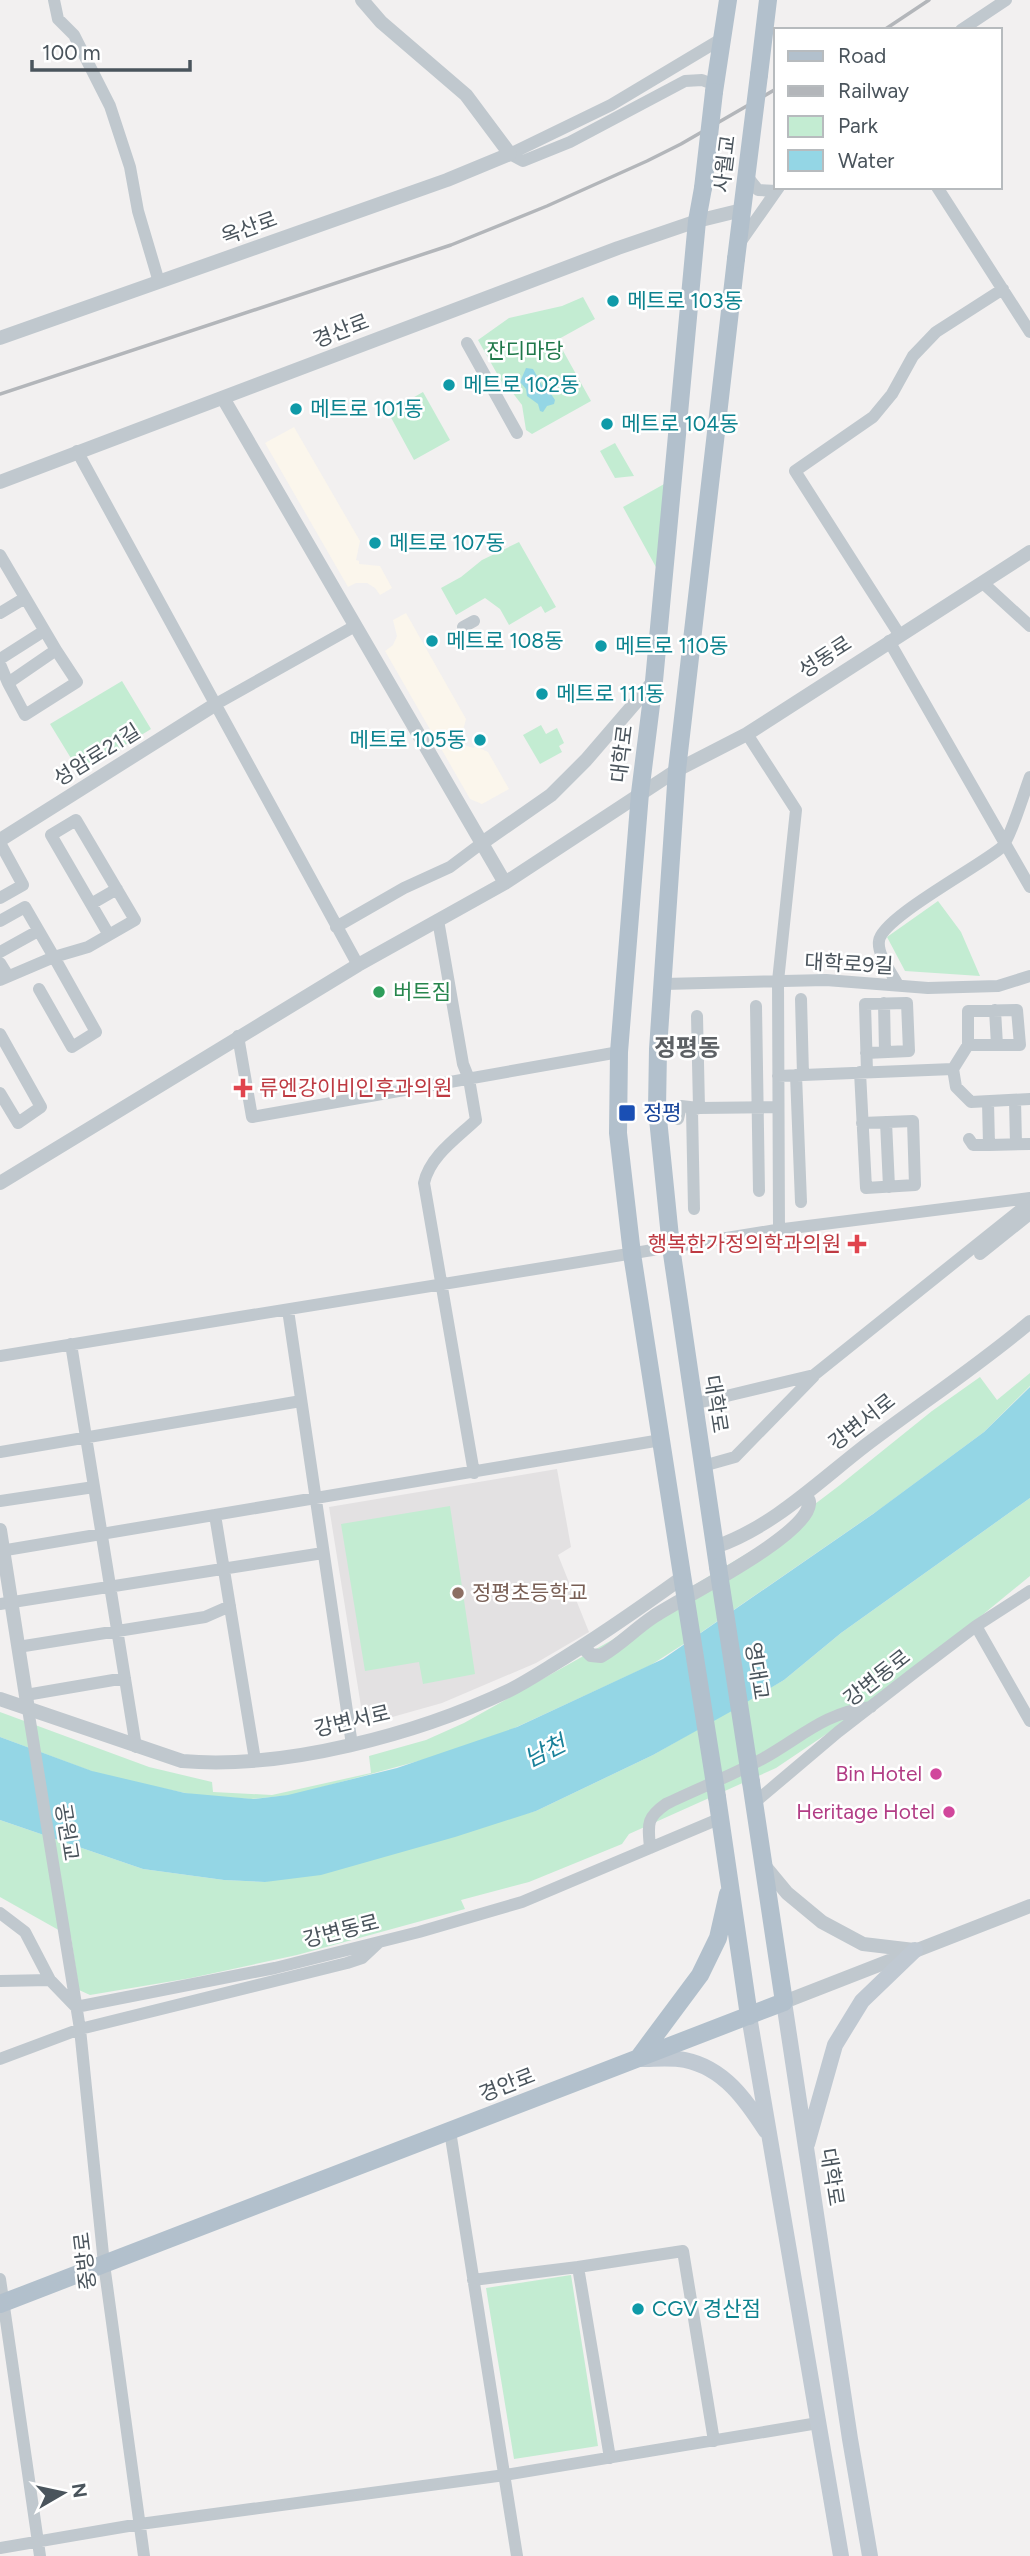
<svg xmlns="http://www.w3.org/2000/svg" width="1030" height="2556" font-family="Figtree,'Noto Sans KR',sans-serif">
<rect width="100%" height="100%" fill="#f2f0f0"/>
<path fill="#fbf6ec" d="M294,427L360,541L356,560L359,561V564L380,566L392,588L380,595L375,588L367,583H356L348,587L265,443Z
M406,613L466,719L460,742L464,743L463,745L474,748L475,746L488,752L509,789L482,804L470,799L385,651L393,645L397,636L393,620Z"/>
<path fill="#e3e1e2" d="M557,1469L571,1547L558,1555L589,1632L536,1663L442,1703L364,1725L329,1507Z"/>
<path fill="#c3ecd2" d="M583,297L595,319L557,340L591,401L532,434L526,430L522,405L512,392L508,393L478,340L509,318L562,306Z
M423,392L450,440L414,460L388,412Z
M615,443L634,476L615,478L600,451Z
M666,483L657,569L623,507Z
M519,542L556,607L545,613L541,606L509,625L500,609L485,598L456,615L441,588L461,577L482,560Z
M122,681L151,729L80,773L50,724Z
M541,725L546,734L557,728L564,743L559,746L562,752L540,764L523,735Z
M938,901L961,932L980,976L905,971L887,937Z
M1030,1373V1386L984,1432L880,1509L693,1638L651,1665L508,1731L426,1759L293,1795L251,1799L195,1795L107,1777L0,1737V1712L149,1767L212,1782L213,1792L272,1795L371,1773L369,1756L426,1740L464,1723L612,1640L666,1602L761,1545L840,1485L932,1411L980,1377L997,1400Z
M1030,1498V1576L975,1621L837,1727L776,1768L629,1834L622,1844L529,1882L461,1900L465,1909L297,1955L191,1978L90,1995L79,1990L71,1937L0,1897V1820L143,1869L224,1880L264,1882L536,1811L653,1755L784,1680L841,1633Z
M450,1506L475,1674L423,1684L419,1662L365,1671L341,1524Z
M571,2275L598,2446L514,2459L486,2288Z"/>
<path fill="#94d6e5" d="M526,368L533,369L546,392L549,391L555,400L554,404L547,406L543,412L540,411L538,404L527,396L526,389L520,382Z
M1030,1387V1498L841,1633L784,1680L730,1712L653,1755L536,1811L455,1837L321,1875L265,1882L224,1880L143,1869L0,1820V1737L92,1771L185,1793L253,1799L288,1795L397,1768L517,1727L663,1659L873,1514L984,1432Z"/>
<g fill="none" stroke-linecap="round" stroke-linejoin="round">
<path stroke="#c0c8ce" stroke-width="12" d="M54,0L58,19L74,35L110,106L130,167L138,211L159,282
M961,30L1006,0
M510,154L611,105L723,38
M510,154L523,161L570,142L685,81L702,80L715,85
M746,175L758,190L776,191
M937,187L1030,332
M739,244L779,187
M467,343L517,433
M77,451L358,965
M0,555L56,650L8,683L0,664
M983,583L1030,626
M0,613L25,598
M463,627L474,621
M899,634L795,471L873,417L892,394L913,356L936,332L1003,289
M889,641L1030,887
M0,659L44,631
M8,683L25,715L77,682L56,650
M216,704L355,626
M747,734L796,810L778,981L779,1229
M0,843L23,885L0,898
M91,904L117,889
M438,920L463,1064L469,1079L476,1120C457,1138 430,1156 424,1183L474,1473
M0,921L25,907L54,957L0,980
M336,927L404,888L450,867L482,843
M0,952L38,931
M0,963L8,976
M664,984L826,980L928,988L998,986L1030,976
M898,985C892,973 877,955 879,941C881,918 982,865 1002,847C1010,839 1025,790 1030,777
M39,989L72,1047L96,1032L54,957L88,947L135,920L76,820L51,835L109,935
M801,999L803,1075
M884,1003L885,1052
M756,1006L759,1191
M995,1010L997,1045
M697,1016L699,1108L778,1107
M0,1034L41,1107L18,1123L0,1093
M238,1036L252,1117L619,1052
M968,1045H1020L1017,1010L968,1011V1045L953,1069L956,1087L971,1102L1030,1099
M866,1053L909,1051L907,1003L865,1004L867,1072
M860,1072L866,1188L915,1185L913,1121L862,1123
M796,1075L801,1202
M778,1076L953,1069
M1015,1100L1016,1144
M988,1102L989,1145L1030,1144
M678,1119L681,1106L698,1108
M886,1122L889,1187
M969,1139L973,1145H989
M694,1209L692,1110L699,1108
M980,1254L1030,1214
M288,1310L352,1745
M71,1344L136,1747
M0,1356L776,1230L1030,1198
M693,1404L814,1375L1030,1202
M0,1452L301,1401
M703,1466L735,1457L814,1376
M0,1501L94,1487
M215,1515L255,1760
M0,1551L661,1440
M0,1604L323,1553
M976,1626L1030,1721
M18,1647L205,1617L230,1606
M26,1695L125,1678
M28,1709L80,2029L104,2264L144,2556
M754,1803L838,1732L914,1673L976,1626L1030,1591
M650,1848C648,1824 646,1818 666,1804C699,1788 733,1775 764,1758C803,1736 824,1713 871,1707
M0,1913L25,1932L50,1980L76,2007L275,1968L419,1932L522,1902L721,1818
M0,1981L50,1980
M0,2059L80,2029L347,1963L362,1958L378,1943
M450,2131L517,2556
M578,2267L683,2251L714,2441
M0,2279L40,2556
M473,2280L578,2267L610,2458
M0,2548L140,2524L505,2475L818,2423"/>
<path stroke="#c0c8ce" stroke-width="14" d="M0,338L447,180L510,154L466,95L381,22L362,0
M223,398L505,883
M0,482L618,248L697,221L742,210
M0,840L216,704
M482,843L551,795L586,760L654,681
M0,1183L358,965L505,883L677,770L747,734L1030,552
M0,1530L28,1709
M715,1547C773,1527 818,1482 866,1445C920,1404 978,1366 1030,1322
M583,1647L591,1655L601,1656C620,1645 635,1629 653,1617C681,1598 807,1536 809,1504C810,1500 807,1498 805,1495
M0,1699L182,1761C284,1770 418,1734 510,1690C524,1683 538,1674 551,1666C597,1638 640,1608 683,1577
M763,1864L787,1893L822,1922L863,1944L914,1950
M784,2002L1030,1906"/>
<path stroke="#c0c9d2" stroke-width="16" d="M784,2002L850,2439L870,2556
M749,2016L841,2556
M641,2059C655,2059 671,2057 685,2060C724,2068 746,2100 766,2131
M807,2144L835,2045L862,2001L915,1950"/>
<path stroke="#b2c0cc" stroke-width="18" d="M759,75L768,0
M714,92L728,0
M718,1567L671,1247L657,1109L658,1049L677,770L736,259
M684,1588L632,1254L618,1133L619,1052L640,793L654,681L697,221L703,188
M717,1797L749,2016
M639,2057L700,1975L718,1938L728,1894
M0,2304L784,2002L751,1782"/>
<path stroke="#b3b6ba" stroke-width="3.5" d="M884,30L929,0
M0,394L451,245L547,206L647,161L681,144L776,89"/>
<path stroke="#b2c0cc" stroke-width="18" d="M703,188L714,92
M736,259L759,75
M718,1567L751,1782
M684,1588L717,1797"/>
</g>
<g fill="#0f9aa8" stroke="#fff" stroke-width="2.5">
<circle cx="613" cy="301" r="7"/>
<circle cx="449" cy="385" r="7"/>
<circle cx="296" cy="409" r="7"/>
<circle cx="607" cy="424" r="7"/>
<circle cx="375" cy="543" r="7"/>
<circle cx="432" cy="641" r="7"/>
<circle cx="601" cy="646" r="7"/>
<circle cx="542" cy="694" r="7"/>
<circle cx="480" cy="740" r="7"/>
<circle cx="638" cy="2309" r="7"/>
</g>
<circle fill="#2e9e5b" stroke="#fff" stroke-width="2.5" cx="379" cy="992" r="7"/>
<g fill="#e0444e" stroke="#fff" stroke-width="2.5">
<path d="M239.5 1077.5h7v7h7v7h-7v7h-7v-7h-7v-7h7z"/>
<path d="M853.5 1233.5h7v7h7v7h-7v7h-7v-7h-7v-7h7z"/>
</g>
<rect fill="#1a4fb4" stroke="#fff" stroke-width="2.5" x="618" y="1104" width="18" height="18" rx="3.5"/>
<circle fill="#8d6e63" stroke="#fff" stroke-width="2.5" cx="458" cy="1593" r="7"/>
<g fill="#d1479c" stroke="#fff" stroke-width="2.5">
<circle cx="936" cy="1774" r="7"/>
<circle cx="949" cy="1812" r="7"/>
</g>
<g text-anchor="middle" stroke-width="5" stroke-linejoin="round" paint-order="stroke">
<g font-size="21" fill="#4a545c" stroke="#fff">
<text transform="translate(725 164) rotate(-83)" y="7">사월교</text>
<text transform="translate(249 228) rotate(-20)" y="7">옥산로</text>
<text transform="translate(341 331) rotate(-21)" y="7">경산로</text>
<text transform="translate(825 657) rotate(-33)" y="7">성동로</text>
<text transform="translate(622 754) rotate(-83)" y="7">대학로</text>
<text transform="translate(97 755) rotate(-32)" y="7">성암로21길</text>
<text transform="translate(849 964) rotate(3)" y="7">대학로9길</text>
<text transform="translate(716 1404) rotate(81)" y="7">대학로</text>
<text transform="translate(862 1422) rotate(-38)" y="7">강변서로</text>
<text transform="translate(757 1671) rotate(81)" y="7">영대교</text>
<text transform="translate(877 1678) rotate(-38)" y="7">강변동로</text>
<text transform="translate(352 1721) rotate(-13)" y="7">강변서로</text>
<text transform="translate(67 1832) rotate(81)" y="7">공원교</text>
<text transform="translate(341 1931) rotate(-14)" y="7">강변동로</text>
<text transform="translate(507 2085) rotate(-21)" y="7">경안로</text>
<text transform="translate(832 2177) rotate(81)" y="7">대학로</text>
<text transform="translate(85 2261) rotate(-97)" y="7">중방로</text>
</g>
<g font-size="21" fill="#0d838f" stroke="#fff" text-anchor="start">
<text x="627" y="308">메트로 103동</text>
<text x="463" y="392">메트로 102동</text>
<text x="310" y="416">메트로 101동</text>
<text x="621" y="431">메트로 104동</text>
<text x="389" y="550">메트로 107동</text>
<text x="446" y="648">메트로 108동</text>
<text x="615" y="653">메트로 110동</text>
<text x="556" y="701">메트로 111동</text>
<text x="466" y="747" text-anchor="end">메트로 105동</text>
<text x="652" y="2316">CGV 경산점</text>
</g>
<g font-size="21" fill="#1f784a" stroke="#fff">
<text x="525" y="358">잔디마당</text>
</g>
<g font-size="21" fill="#27864d" stroke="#fff" text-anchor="start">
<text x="393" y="999">버트짐</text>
</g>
<g font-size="21" fill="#be3a42" stroke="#fff" text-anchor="start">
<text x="259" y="1095">류엔강이비인후과의원</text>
<text x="841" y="1251" text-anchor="end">행복한가정의학과의원</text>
</g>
<g font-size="21" fill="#164399" stroke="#fff" text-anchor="start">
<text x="643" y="1120">정평</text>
</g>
<g font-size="21" fill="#785e54" stroke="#fff" text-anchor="start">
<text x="472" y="1600">정평초등학교</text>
</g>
<g font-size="21" fill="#b23c85" stroke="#fff" text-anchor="end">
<text x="922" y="1781">Bin Hotel</text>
<text x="935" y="1819">Heritage Hotel</text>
</g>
<g font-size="23" font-style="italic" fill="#198099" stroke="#fff">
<text transform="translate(545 1751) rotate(-26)" y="8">남천</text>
</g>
<g font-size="24" font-weight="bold" fill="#5d6165" stroke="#fff">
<text x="687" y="1056">정평동</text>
</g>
</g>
<rect x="774" y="28" width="228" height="161" fill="#ffffff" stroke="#b7bbbe" stroke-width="2"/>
<rect x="788" y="51" width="35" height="10" fill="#b2c0cc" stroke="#b7bbbe" stroke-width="2"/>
<text x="838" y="63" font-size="21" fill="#4a545c">Road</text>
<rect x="788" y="86" width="35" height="10" fill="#b3b6ba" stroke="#b7bbbe" stroke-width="2"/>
<text x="838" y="98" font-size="21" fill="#4a545c">Railway</text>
<rect x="788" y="116" width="35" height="21" fill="#c3ecd2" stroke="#b7bbbe" stroke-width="2"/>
<text x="838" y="133" font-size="21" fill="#4a545c">Park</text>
<rect x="788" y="150" width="35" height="21" fill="#94d6e5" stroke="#b7bbbe" stroke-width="2"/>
<text x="838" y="168" font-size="21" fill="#4a545c">Water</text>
<g transform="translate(63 2493) rotate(81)" stroke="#ffffff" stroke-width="5" paint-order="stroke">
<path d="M0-5L12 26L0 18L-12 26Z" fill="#4a545c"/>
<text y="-10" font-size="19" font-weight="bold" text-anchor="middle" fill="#4a545c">N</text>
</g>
<path d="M32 60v10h158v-10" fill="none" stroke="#4a545c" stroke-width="3.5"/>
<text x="42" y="60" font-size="21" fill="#4a545c" stroke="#ffffff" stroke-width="5" paint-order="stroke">100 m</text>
</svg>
